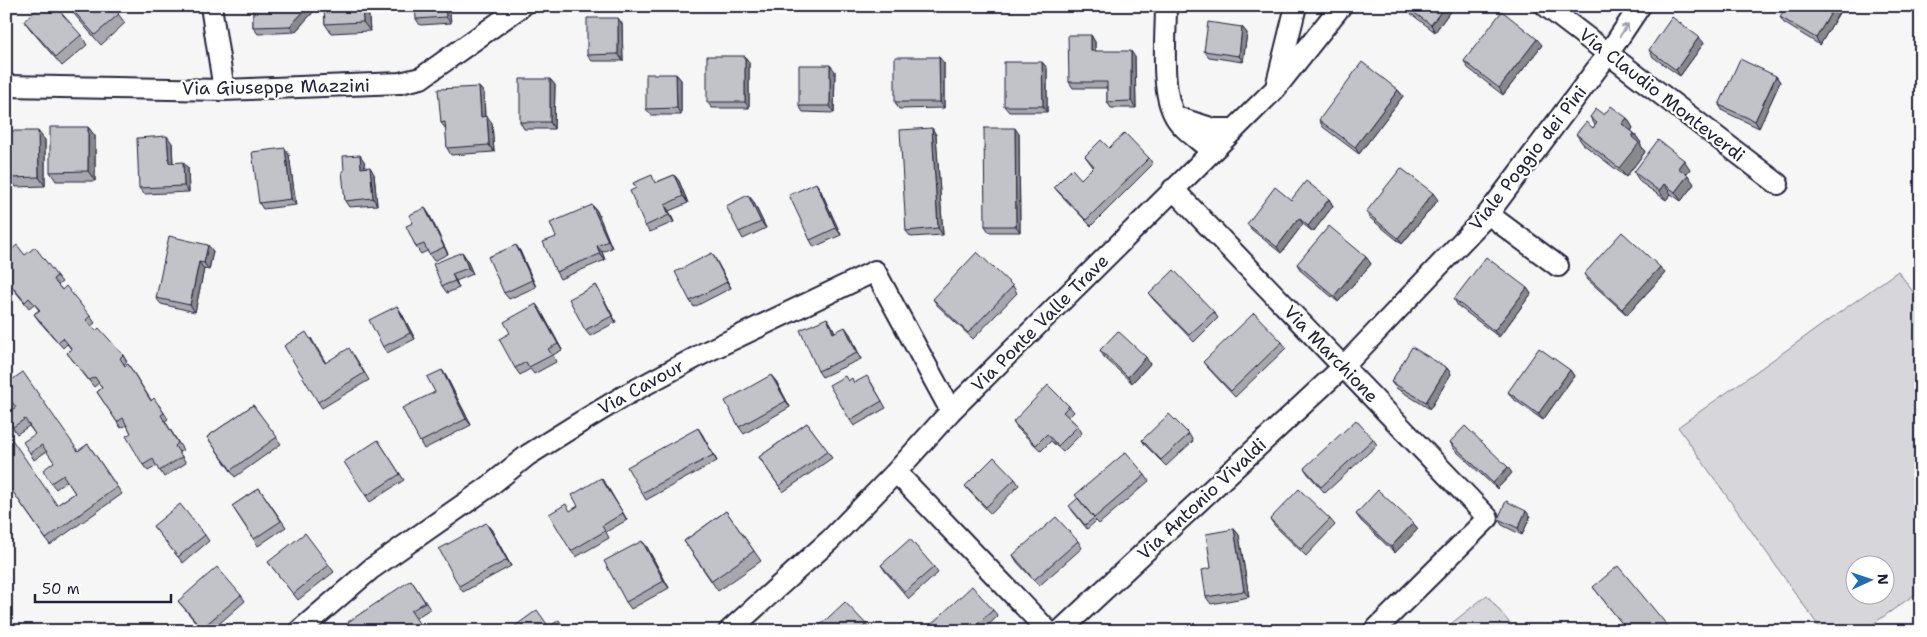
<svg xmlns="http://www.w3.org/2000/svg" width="1927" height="637" font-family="'Shantell Sans',sans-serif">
<rect width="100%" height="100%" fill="#f6f6f7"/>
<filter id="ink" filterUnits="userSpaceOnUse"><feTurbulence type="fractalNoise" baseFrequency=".02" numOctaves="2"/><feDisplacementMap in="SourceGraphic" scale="10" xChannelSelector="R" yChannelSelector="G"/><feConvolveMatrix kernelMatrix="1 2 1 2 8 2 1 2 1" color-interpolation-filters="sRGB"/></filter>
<g filter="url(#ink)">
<path fill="#d7d7db" stroke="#7c7c8b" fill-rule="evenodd" d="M1898,271L1921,303V590L1863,631H1822L1678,427ZM1854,564H1884V594H1854Z
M1487,595L1516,631H1442Z"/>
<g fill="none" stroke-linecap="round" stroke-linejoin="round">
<g stroke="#22223b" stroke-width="24">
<path id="street" d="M211,6L224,90
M1166,6C1166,37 1160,91 1175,116C1183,130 1200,140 1211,151
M1546,6L1778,184
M1277,83L1296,6
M6,86L224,90L400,83L421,78L522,6
M1179,118L1214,129H1235
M1173,189L1488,518L1374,631
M1488,214L1558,266
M896,472L1048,631
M299,631L371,569L487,488L528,455L576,425L624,396L706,352L875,271L951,411
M729,631L830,540L896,472L951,411L1275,89L1341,6
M1060,631L1343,367L1488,214L1608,54L1640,6"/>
</g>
<use href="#street" stroke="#fff" stroke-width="20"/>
</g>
<path fill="#a7a7ad" stroke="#22223b" d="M67,6H112L125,23L101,45Z
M253,6H313L315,10L295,32L258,34L253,27Z
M324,6H368L370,31L331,33L325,24Z
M449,6L451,23L420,25L416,19Z
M1403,6H1454L1435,32L1406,10Z
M1843,6L1820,45L1784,23L1780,17Z
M618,18L622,24L623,61H592L587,55Z
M24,21L81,35L87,45L62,66L31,30Z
M1242,27L1247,33L1243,62L1209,57L1204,51Z
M1091,35L1095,42V51L1135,57L1136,108H1111L1107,102V88H1073L1069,82Z
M1704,43L1680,76L1653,57L1649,50Z
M1542,45L1503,95L1468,68L1464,61Z
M745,56L749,63V108H712L707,102Z
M1042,62L1047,68V112H1009L1004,106Z
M944,63V108L899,109L895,102Z
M835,71L834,113L803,112L799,106Z
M676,74L681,80V115H651L646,109Z
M1776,76L1780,82L1759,128L1723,111L1719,105Z
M550,79L555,85L554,129H524L520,122Z
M479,87L484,93L485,117L487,116L492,123L494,152L451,155L447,148L446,129L441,123Z
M1398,90L1403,96L1359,154L1323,127L1319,120Z
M1604,115L1627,118L1633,128L1631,131L1634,133L1641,143L1640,144L1645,152L1626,177L1583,144L1576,134L1593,128L1595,125L1590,117Z
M88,127L95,136V181H56L50,172Z
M932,128L936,135L943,235L911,237L906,231Z
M6,131L45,140V186L16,187L10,178H6Z
M1019,134L1020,232H989L985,226Z
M172,143L173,163L188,168L189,192L144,194L139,188Z
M1109,148L1149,158L1153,164L1091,226L1059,193L1054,187L1081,179L1093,167L1085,156Z
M289,155L296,205L263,209L259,203Z
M364,161L365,168L374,174L377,205L349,207L345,201L344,171Z
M1690,169L1686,174L1694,184L1681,201L1671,194L1666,200L1640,182L1634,172Z
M674,175L679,181L688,203L669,211L674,222L650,232L645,226L657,182Z
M820,189L841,235L814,247L810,240Z
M748,195L753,201L766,228L743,239L739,232Z
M1329,199L1333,206L1313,232L1303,224L1281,253L1252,230L1247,224L1291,200Z
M1438,200L1402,244L1370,218L1366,212Z
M592,205L597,211L612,248L602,252L605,260L560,279L556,272V237Z
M425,208L429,214L448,254L434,261L427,251L421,254L416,247L413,223Z
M516,245L520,251L536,287L509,299L504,293Z
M213,251L209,270L204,269L195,312L161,304L156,298Z
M462,252L466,258L473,274L456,281L459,288L447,293L442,286Z
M6,255H25L57,276L62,282L58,285L62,290L90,316L95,323L91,326L96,331L123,355L127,362L124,364L125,366L128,364L151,400L159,405L168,419L165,421L183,450L179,452L186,463L164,477L157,466L148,471L143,465L131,433L127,425L121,428L97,392L102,388L99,383L94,387L67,353L71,349L67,344L63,348L39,321L34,314L39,310L34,304L29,308L6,280Z
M1366,257L1371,264L1338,302L1301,271L1297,264Z
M716,260L731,288L694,307L690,301Z
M1665,273L1627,315L1588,280L1584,274Z
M1013,286L1017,293L973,339L937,305L933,299Z
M1527,288L1531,294L1499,337L1458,306L1454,299Z
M600,292L616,322L590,336L585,330Z
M1149,294L1214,312L1218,318L1194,342L1154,300Z
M541,311L562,350L553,355L556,362L534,374L530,369L520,375L515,368L510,333Z
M401,312L415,339L387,353L383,347Z
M827,318L831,324L835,332L850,334L861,359L822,377L818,371Z
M311,338L326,363L354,355L369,380L322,408L318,402Z
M1282,342L1286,348L1235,397L1208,368L1203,362Z
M1100,350L1150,364L1132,383L1104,357Z
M1447,368L1451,374L1430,409L1396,388L1391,382Z
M442,370L446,376L471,425L424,449L420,442Z
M1570,370L1574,376L1543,420L1512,398L1508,392Z
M848,380L855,383L871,382L886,408L854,426L850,420Z
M776,381L790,407L744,434L739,427Z
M6,384L78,451L88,444L122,494L50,545L6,482L57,505L75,493L67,481L56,489L51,483L54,462L47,451L34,460L30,453L35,434L29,426L17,434L6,418Z
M253,405L281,444L235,477L207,437Z
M1069,406L1074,412L1069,417L1078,426L1082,433L1063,452L1051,441L1041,451L1017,428L1013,422Z
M807,423L832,458L783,492L759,457Z
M698,428L702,434L717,461L646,500L642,493Z
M1189,434L1193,441L1166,466L1146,446L1142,440Z
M1373,439L1377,445L1325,493L1308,474L1304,468Z
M378,440L404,480L370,502L366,496Z
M1450,442L1512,473L1497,489L1454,449Z
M1145,475L1149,481L1099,524L1095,520L1096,521L1087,529L1071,509Z
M601,478L627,520L606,532L609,538L576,557L571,551V511L578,506Z
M1015,479L1019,485L991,514L970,492L965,486Z
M259,488L286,527L258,546L232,506Z
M726,511L761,561L718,591L684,541Z
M1526,511L1530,517L1522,535L1502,525L1498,519Z
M1356,514L1413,523L1418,529L1395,553L1361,521Z
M1270,519H1330L1335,525L1306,556L1275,526Z
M153,526L205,535L209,541L183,563Z
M491,529L511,566L463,592L459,586Z
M1234,529L1239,535L1249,597L1211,604L1206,597L1211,568Z
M642,541L647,547L669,588L631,609L626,602Z
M1078,541L1082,548L1039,586L1017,562L1013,555Z
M268,562L329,565L334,572L298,600Z
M881,565L934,567L938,573L909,599L885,571Z
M411,580L430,609L416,618L353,631Z
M1593,587L1672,631H1628Z
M241,595L245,601L211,631H203L178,601Z
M993,610L998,616L982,631H924Z
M866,624L870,631H815Z"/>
<path fill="#88888d" stroke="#22223b" d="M309,6H313L315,10L295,32L290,26Z
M362,6H368L370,31L363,22Z
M445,6H449L451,23L446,17Z
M1445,6H1454L1435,32L1431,25Z
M1835,6H1843L1820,45L1816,38Z
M618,18L622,24L623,61L618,54Z
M1242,27L1247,33L1243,62L1239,56Z
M1091,35L1095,42V57L1091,51Z
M1699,37L1704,43L1680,76L1676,70Z
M1537,39L1542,45L1503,95L1499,88Z
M1131,51L1135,57L1136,108L1131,101Z
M745,56L749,63V108L745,102Z
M939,57L944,63V108L940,102Z
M1042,62L1047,68V112L1043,106Z
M830,65L835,71L834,113L830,106Z
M676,74L681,80V115L677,108Z
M1776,76L1780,82L1759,128L1755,121Z
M550,79L555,85L554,129L550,122Z
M479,87L484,93L485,123L481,117Z
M1398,90L1403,96L1359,154L1355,147Z
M487,116L492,123L494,152L489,145Z
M1627,118L1633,128L1629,133L1622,124Z
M88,127L95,136V181L88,171Z
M932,128L936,135L943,235L938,228Z
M1015,128L1019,134L1020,232L1016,226Z
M38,131L45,140V186L39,177Z
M1634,133L1641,143L1640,144L1645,152L1626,177L1619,168L1632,137Z
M167,136L172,143L173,169L169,163Z
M285,148L289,155L296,205L291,199Z
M360,155L364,161L366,175L361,168Z
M1684,160L1690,169L1684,177L1678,168Z
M183,162L188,168L189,192L184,186Z
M370,167L374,174L377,205L373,198Z
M674,175L679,181L688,203L683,196Z
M1688,175L1694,184L1681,201L1675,192Z
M816,183L820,189L841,235L836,228Z
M1664,184L1671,194L1666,200L1659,191Z
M1433,193L1438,200L1402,244L1398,238Z
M748,195L753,201L766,228L761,222Z
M1329,199L1333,206L1313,232L1308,226Z
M592,205L597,211L612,248L608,241Z
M665,205L669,211L674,222L669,215Z
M425,208L429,214L448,254L444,247Z
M1299,218L1303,224L1281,253L1277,247Z
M208,245L213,251L209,270L204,263Z
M516,245L520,251L536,287L532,280Z
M597,246L602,252L605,260L600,254Z
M462,252L466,258L473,274L468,268Z
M712,253L716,260L731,288L727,282Z
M1366,257L1371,264L1338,302L1334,296Z
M199,262L204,269L195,312L190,305Z
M1660,267L1665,273L1627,315L1622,309Z
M452,274L456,281L459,288L455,281Z
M596,285L600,292L616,322L612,316Z
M1527,288L1531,294L1499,337L1494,331Z
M536,304L541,311L562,350L558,344Z
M397,306L401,312L415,339L410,333Z
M827,318L831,324L838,339L833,333Z
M845,327L850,334L861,359L857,353Z
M1146,357L1150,364L1132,383L1128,377Z
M1447,368L1451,374L1430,409L1426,402Z
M442,370L446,376L471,425L466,419Z
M1570,370L1574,376L1543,420L1538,414Z
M771,375L776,381L790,407L786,401Z
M698,428L702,434L717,461L713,455Z
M1508,467L1512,473L1497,489L1493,483Z
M601,478L606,484L627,520L623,513Z
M1526,511L1530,517L1522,535L1518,528Z
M486,523L491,529L511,566L507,560Z
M1413,523L1418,529L1395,553L1391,547Z
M1234,529L1239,535L1249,597L1244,591Z
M642,541L647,547L669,588L664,581Z"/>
<path fill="#c2c2c9" stroke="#22223b" d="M41,6H55L81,35L56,57L24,21Z
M69,6H112L119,14L95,35Z
M253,6H309L290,26L253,27Z
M324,6H362L363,22L325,24Z
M415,6H445L446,17L416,19Z
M1405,6H1445L1431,25Z
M1786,6H1835L1816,38L1780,17Z
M1502,11L1537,39L1499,88L1464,61Z
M1672,17L1699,37L1676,70L1649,50Z
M587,18H618V54L587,55Z
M1208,22L1242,27L1239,56L1204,51Z
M1068,35H1091V51H1131V101L1107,102V82H1069Z
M707,56H745V102H707Z
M895,57H939L940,102H895Z
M1740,59L1776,76L1755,121L1719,105Z
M1004,62H1042L1043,106H1004Z
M1362,62L1398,90L1355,147L1319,120Z
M799,65H830V106H799Z
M646,74H676L677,108L646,109Z
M520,79H550V122H520Z
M479,87L481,117L487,116L489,145L447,148L445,122L441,123L438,89Z
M1611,106L1627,118L1622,124L1634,133L1632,137L1639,143L1619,168L1576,134L1586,122L1593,128L1597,123L1590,117L1596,109L1604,115Z
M50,127H88V171L50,172Z
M932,128L938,228L906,231L900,130Z
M984,128H1015L1016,226H985Z
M6,131H38L39,177L10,178V168L6,169Z
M1125,133L1149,158L1086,220L1054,187L1072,169L1081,179L1094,166L1085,156L1101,140L1109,148Z
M167,136L169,163L183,162L184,186L139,188L137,138Z
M1658,140L1684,160L1678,168L1688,175L1675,192L1664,184L1659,191L1634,172Z
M285,148L291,199L259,203L252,152Z
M360,155L361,168L370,167L373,198L345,201L342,171H344L343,156Z
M1401,168L1433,193L1398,238L1366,212Z
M652,175L655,183L674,175L683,196L665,205L669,215L645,226L630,191L636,188L633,183Z
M1306,181L1329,199L1308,226L1299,218L1277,247L1247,224L1275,187L1291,200Z
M816,183L836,228L810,240L789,195Z
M748,195L761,222L739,232L726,206Z
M592,205L608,241L597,246L600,254L556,272L543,242L556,237L550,223Z
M425,208L444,247L429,254L424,244L416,247L406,226L413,223L409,215Z
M1329,226L1366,257L1334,296L1297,264Z
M1622,232L1660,267L1622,309L1584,274Z
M169,236L208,245L204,263L199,262L190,305L156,298Z
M17,245L25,255L35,247L57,276L53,279L62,290L66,286L90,316L86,320L96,331L99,328L123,355L120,358L125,366L128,364L151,401L154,398L164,413L161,415L178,443L175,446L182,457L159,471L153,459L143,465L126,436L131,433L123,418L117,422L97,392L102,388L95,377L89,380L67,353L72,349L63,338L58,342L34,314L40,310L29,298L25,302L6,279V255Z
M516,245L532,280L504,293L488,257Z
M462,252L468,268L452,274L455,281L442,286L433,264Z
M977,252L1013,286L968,333L933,299Z
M712,253L727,282L690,301L675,272Z
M1486,257L1527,288L1494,331L1454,299Z
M1174,270L1214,312L1189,335L1149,294Z
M596,285L612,316L585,330L569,299Z
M536,304L558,344L548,349L552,355L529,367L526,362L515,368L499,339L510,333L504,322Z
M397,306L410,333L383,347L369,320Z
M1254,313L1282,342L1231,391L1203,362Z
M827,318L833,333L845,327L857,353L818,371L800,330Z
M1118,331L1146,357L1128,377L1100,350Z
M306,332L325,363L349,348L364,373L318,402L284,346Z
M1412,347L1447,368L1426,402L1391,382Z
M1539,348L1570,370L1538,414L1508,392Z
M442,370L466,419L420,442L402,408L435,392L427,377Z
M23,372L78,451L88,444L117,487L46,539L6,482V431L57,505L75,493L63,475L51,483L43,470L54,462L42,445L30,453L23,442L35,434L25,419L13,427L6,418V414L16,407L12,402L6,406V384Z
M771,375L786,401L739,427L725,401Z
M845,376L848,381L852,378L854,383L867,376L882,401L850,420L829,385Z
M1048,385L1069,406L1063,412L1078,426L1058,446L1047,434L1036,445L1013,422Z
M253,405L277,437L231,470L207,437Z
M1169,414L1189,434L1161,460L1142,440Z
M1356,420L1373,439L1321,487L1304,468Z
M807,423L828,451L779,486L759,457Z
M1465,426L1508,467L1493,483L1450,442Z
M698,428L713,455L642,493L627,467Z
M378,440L400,474L366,496L344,462Z
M1126,452L1145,475L1094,518L1075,495Z
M994,457L1015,479L986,507L965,486Z
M601,478L623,513L602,526L605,531L571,551L549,514L566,504L570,511L578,506L572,495Z
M259,488L281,521L254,539L232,506Z
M1299,489L1330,519L1301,549L1270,519Z
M1378,490L1413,523L1391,547L1356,514Z
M1078,498L1094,518L1085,525L1069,506Z
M1506,501L1526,511L1518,528L1498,519Z
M180,504L205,535L178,557L153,526Z
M726,511L754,551L712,581L684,541Z
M1056,517L1078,541L1034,580L1013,555Z
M486,523L507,560L459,586L439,549Z
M1234,529L1244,591L1206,597L1202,570L1211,568L1206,534Z
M305,533L329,565L293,594L268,562Z
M910,539L934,567L905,592L881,565Z
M642,541L664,581L626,602L604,561Z
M1618,566L1672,631H1628L1593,587Z
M217,567L241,595L202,628L178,601Z
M411,580L425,602L411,611L424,631H353L348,622Z
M972,586L993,610L970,631H924Z
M845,602L866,624L859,631H816L815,630Z
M537,610L549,627L559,620L566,631H519L515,626Z
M124,625L129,631H117Z"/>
<defs><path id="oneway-shaft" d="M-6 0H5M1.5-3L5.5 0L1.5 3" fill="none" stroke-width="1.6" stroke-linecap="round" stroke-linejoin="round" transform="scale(1.25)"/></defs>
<use stroke="#9c9ca7" href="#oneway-shaft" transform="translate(1624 30) rotate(-56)"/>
</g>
<g text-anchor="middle" stroke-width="4.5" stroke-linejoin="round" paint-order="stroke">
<g font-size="18" fill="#22223b" stroke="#fff">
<text transform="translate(276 87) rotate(-1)" y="6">Via Giuseppe Mazzini</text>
<text transform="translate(1662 95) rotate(38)" y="6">Via Claudio Monteverdi</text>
<text transform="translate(1528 158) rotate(-52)" y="6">Viale Poggio dei Pini</text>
<text transform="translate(1040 323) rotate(-45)" y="6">Via Ponte Valle Trave</text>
<text transform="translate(1331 354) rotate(46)" y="6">Via Marchione</text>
<text transform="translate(641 387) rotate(-29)" y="6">Via Cavour</text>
<text transform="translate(1202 499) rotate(-43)" y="6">Via Antonio Vivaldi</text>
</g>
</g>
<rect width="1927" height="637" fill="none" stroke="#fff" stroke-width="25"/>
<rect x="12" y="12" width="1902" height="612" fill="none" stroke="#22223b" stroke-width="2" filter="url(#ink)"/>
<g transform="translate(1870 580) rotate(87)"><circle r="24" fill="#ffffff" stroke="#a7a7b1"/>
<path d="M0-4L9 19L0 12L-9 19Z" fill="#1f6fb2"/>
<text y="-8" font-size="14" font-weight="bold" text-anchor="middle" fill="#22223b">N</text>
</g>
<path d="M35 594v8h136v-8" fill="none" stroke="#22223b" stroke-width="2.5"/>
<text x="42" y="594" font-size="15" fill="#22223b" stroke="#ffffff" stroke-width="4" paint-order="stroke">50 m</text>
</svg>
